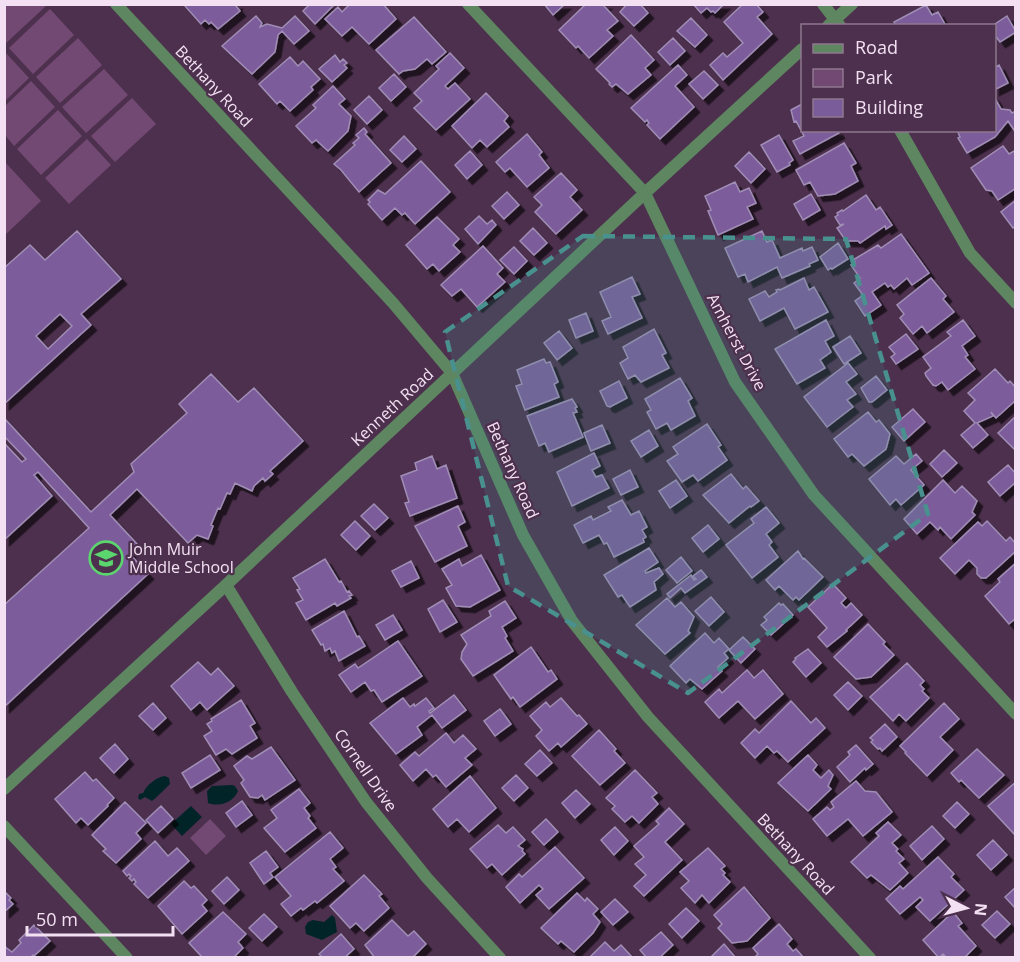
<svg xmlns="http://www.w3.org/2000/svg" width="1020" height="962" font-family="'Open Sans',sans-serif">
<defs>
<filter id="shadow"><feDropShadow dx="5.5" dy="5.5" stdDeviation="0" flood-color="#0009"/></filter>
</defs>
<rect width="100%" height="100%" fill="#4d304d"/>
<path fill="#724973" d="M5,4H45L46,6L5,44Z
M50,9L74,35L33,74L9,48Z
M78,38L102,65L60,103L36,77Z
M5,52L29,78L5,101L4,52Z
M104,69L128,95L86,133L62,107Z
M31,81L55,107L14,146L5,135V106Z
M132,98L156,124L115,162L91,136Z
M58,110L82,136L41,175L17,149Z
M87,139L111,165L69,204L45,178Z
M5,162L41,201L5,235Z
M210,819L226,836L206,855L190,838Z"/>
<path fill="#012428" d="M165,776L169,778L170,784C168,786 154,800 152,801L145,797L140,800L138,798L139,794L143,793C147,785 156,777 165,776Z
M232,785L235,786L238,791C233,803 219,807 208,803L207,791L212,786Z
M191,806L202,817L182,836L171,824Z
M332,915L335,918L337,932L322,940L306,934L305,927L308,922L313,920L324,922Z"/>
<path fill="#7b5c9a" stroke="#a18eb6" stroke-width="1.5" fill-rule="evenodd" filter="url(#shadow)" d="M186,4H237L236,6L240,11L218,29L211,22L209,24L205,20L201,24L185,6Z
M310,4H331L333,6L315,24L303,11Z
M350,4H383L396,19L369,44L352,27L342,36L325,19L338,7L342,12Z
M544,4H565L553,15Z
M586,4H606L604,6L618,21L607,30L613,36L589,58L578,46L576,48L559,30Z
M627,4H640L648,13L634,26L620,12Z
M693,4H724L715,13L713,11L711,12L707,8L701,13Z
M743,4H756L763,12L757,17L772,34L723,80L710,65L723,53L727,57L743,43L724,22Z
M926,5L932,15L938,12L946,26H896L894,22Z
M256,16L262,23L260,27L267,24L282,28L295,16L309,31L294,44L282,31L278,35L275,52L252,74L222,46Z
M1007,16L1016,32L1000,42L994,34V26H992Z
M414,17L446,52L432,64L427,59L415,69L403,71L399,74L376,50Z
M691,18L707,35L695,47L677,31Z
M631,35L654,60L645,68L651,75L628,94L616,84L612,87L609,84L610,83L596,69Z
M673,38L685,51L670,65L658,52Z
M450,53L464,68L445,86L448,89L455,83L470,99L436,130L414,108L422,101L414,93L439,69L436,66Z
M335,55L340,62L343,59L347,63L344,65L347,68L332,82L319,69Z
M290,57L298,66L303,61L320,79L311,87L313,90L290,111L280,101L277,104L259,84Z
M678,65L687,75L675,86L694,107L660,139L647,125L649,123L647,120L645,122L631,108Z
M999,65L1008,83L994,90V68Z
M704,71L718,85L703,99L689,84Z
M394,74L406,87L391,101L379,88Z
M333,86L345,99L339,104L351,116L348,131L328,151L316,140L312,143L296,126L316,108L313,105Z
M486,93L508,116L504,121L509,127L487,147L480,140L472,148L452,126Z
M369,96L382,110L367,124L354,110Z
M994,97L1001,109L1010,110L1012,113L1016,111V133L1008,121L995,137L967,153L958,138L960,137L957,130H994Z
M802,104V130H837L839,133L800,154L793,141L804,136L796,121L794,122L791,110Z
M364,128L367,132L365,134L391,163L359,192L341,170L334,164L355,145L353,143L359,138L356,135Z
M527,134L542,152L539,155L549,168L527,187L510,168L505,172L496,162Z
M779,135L793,160L789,163L790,165L777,172L761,145Z
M404,136L416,149L402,162L390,150Z
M844,143L856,163L851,166L858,181L835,194L818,196L810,182L804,185L796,170Z
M1003,146L1009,154L1016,150V188L998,200L992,191L986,190L971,168Z
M470,151L482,165L467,179L455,165Z
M749,152L765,169L751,183L735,166Z
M421,161L450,192L415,224L405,213L402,215L395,208L382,220L368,204L370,202L368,200L378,190L385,194Z
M561,173L577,190L570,197L582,210L556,234L535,212L542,205L534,197Z
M735,182L740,192L749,188L756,203L747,207L753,219L718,235L708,211L711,210L705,196Z
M507,192L519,205L504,219L492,206Z
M811,194L820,210L803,220L794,204Z
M866,195L876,210L880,207L892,225L886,229L885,226L860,243L858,241H846L837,228L844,224L840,225L835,217L838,215L837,213L842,210L843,211Z
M1016,200V226L1013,228L1001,212Z
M479,216L487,224L492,220L496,225L478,244L465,229Z
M437,217L459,239L453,245L460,252L439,271L433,264L427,269L406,245Z
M533,228L547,243L534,255L520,241Z
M77,231L121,279L81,314L91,325L4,404V268L30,245L45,260ZM60,314L72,326L48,349L36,336Z
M762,231L767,242L772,240L780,258L802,248L803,251L812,247L818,260L809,264L810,266L782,278L777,267L748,282L745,274L738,277L725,248Z
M901,234L929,273L912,285L907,278L894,289L891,285L888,287L885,283L872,292L881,305L865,316L855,301L863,295L854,283L860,278L851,265L855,262L853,260L878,245L881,248Z
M838,243L848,259L832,269L831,268L828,270L820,257Z
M483,246L503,268L497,274L505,282L477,307L461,289L452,296L441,285Z
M514,247L527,261L514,274L500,260Z
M632,277L640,294L632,297L642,318L608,334L602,321L611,317L600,292Z
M804,278L809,290L814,287L828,312L795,329L784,308L760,321L749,299L765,291L769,297L777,292L776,290L779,289L780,290Z
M931,278L946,296L943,299L954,312L927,333L922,326L913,334L900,318L904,314L897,305Z
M586,313L593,331L576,338L569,320Z
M826,320L834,336L825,341L831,352L820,360L825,368L797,384L775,349Z
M963,320L975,336L962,346L968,355L965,357L975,369L948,390L942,382L936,386L933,385L926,376L925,373L931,368L923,357L951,336L947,332Z
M654,329L666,353L662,355L669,368L641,382L635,375L628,379L620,363L628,358L623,347Z
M559,331L572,348L557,360L544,343Z
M906,334L918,349L896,364L891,357L895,354L889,347Z
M850,336L861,353L844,364L833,347Z
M544,359L546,363L550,362L558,382L554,384L559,397L525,410L516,386L522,384L517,370Z
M848,363L857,374L846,382L856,394L847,400L853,407L827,427L804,397Z
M995,369L1008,383L1010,381L1016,388V400L996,418L991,412L993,416L977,423L988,435L973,448L961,435L975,423L964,411L975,400L968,393Z
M211,374L238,402L254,388L303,441L270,471L273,474L265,481L263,478L254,486L252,491L235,483L230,494L227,493L220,509L218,508L211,525L213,526L208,539L197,535L188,543L137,489L110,515L138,545L129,553L148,574L4,707V605L89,528L38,472L34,475L52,496L4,540V443L22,462L26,459L4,436V418L91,512L134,472L131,464L187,413L179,404Z
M876,376L887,390L872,402H869L861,388Z
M680,378L692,398L688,401L695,416L671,430L667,423L656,429L647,412L651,410L645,399Z
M619,381L627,398L610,407L607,406L600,391Z
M572,399L577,407L575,408L577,412L573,413L583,437L549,452L545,443L539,446L527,416Z
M913,409L925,422L904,441L892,427Z
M868,412L876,422L879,420L890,434L886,449L864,466L852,454L848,457L834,439Z
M1016,416V451L998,433Z
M707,424L721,445L718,447L727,460L698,481L693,475L682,482L667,461L678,454L673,447Z
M602,425L610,443L591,451L584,433Z
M649,430L658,446L641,457L631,441Z
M944,450L957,463L942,477L930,464Z
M594,453L600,466L592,470L596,477L602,475L609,488L572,506L557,472Z
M916,454L922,461L911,470L924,485L901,505L896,499L890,505L869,479L896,456L904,464Z
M432,456L437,469L446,465L457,498L410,516L405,503L409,502L401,476L417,470L415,463Z
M1008,465L1016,474V482L1000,496L988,482Z
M630,470L638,487L621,495L613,479Z
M731,474L743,489L746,486L759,501L751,507L750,506L729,523L703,495Z
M676,480L687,496L670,508L659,491Z
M943,480L955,493L962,486L977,501L972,512L975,515L951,539L940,527L938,530L930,522L917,534L904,519Z
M622,500L631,515L639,511L647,527L642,530L646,537L643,539L644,542L614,557L607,543L604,544L599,535L583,543L574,525L591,516L593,520L611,511L608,507Z
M374,504L388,518L375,530L361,516Z
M458,506L465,522L458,526L467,546L435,562L415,526Z
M766,507L779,523L766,534L772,542L769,545L778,557L752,578L726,545L754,523L751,519Z
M355,521L370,536L356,550L341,535Z
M987,521L1006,541L1010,537L1016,544V551L986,578H981L977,574V568L969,560L955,574L940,558L978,522L982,526Z
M708,525L719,539L703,552L692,538Z
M649,548L658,562L645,571L646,573L659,568L663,574L654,582L656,590L630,607L622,595L618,597L604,575Z
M798,551L803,559L804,558L823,577L799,600L796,597L793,600L779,586L775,590L766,580Z
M481,555L500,590L470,607L456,606L446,588L452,585L442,569L459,559L462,566Z
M681,557L692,571L677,583L666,570Z
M325,559L339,582L341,581L347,592L349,591L352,595L349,596L351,598L337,606L335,603L306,620L296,603L303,600L297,590L300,589L293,578Z
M411,561L419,578L401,587L392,571Z
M1016,563V618L1009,624L985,596L1000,582L998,579Z
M701,570L707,577L685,593L681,588L670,598L667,594L691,575L694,580L696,579L693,576Z
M833,584L846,598L841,603L846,608L851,603L862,615L846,630L847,631L827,647L818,637L827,628L808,607Z
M711,597L724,612L709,626L695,611Z
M667,598L675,607L681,602L694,617L688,631L690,633L665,654L636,625Z
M443,600L457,622L440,632L428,609Z
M505,601L516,618L502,627L507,636L505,638L513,651L473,676L461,659L462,652L467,644L461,635L491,616L489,611Z
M779,603L781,605L783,604L793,615L771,635L761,625L767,620L764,617Z
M344,611L357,637L359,636L365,646L339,661L335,651L332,653L330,648L325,651L323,644L321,645L312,630Z
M393,615L402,630L385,640L376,625Z
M868,624L885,642L883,644L894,655L871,677L856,679L834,657Z
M705,633L714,643L719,638L729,649L724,653L728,658L718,667L722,671L702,689L690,679L686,683L670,666Z
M743,637L755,649L741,663L729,650Z
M398,641L422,676L382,702L374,690L371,691L365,682L351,692L339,675L355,664L358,668Z
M531,647L548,672L551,670L557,679L520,707L513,697L511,699L494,675Z
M808,649L821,663L806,677L793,662L796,659L795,658Z
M198,662L211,675L218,668L234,686L207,710L200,702L191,710L171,686Z
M907,663L924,681L920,685L924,689L922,691L929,698L906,721L899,714L893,721L870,697Z
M747,670L754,678L763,670L783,694L755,719L738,701L719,718L705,702L719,689L722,693Z
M848,682L862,696L848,710L834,695Z
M454,695L466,710L442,728L432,715L417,727L422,735L396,754L370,723L403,698L410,707L414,704L415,706L426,698L434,708L429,711L430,713Z
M561,698L577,716L579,715L587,724L561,747L558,743L549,751L536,736L542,730L530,716L546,702L550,707Z
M241,700L255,723L250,726L257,738L232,754L226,749L216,755L204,736L212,731L207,724L212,721L211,719Z
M791,701L811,723L816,718L825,728L788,762L777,751L774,753L767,746L755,758L741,743L755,729L759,733Z
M153,703L166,718L153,730L139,716Z
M944,703L959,719L940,737L953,750L927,776L905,753L906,752L900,746Z
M500,709L511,724L495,736L484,721Z
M885,724L897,737L882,751L880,748L878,749L871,742L873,740L870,738Z
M599,730L616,749L614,751L625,763L600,785L572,756Z
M446,733L454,743L463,735L476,749L465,758L472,765L446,787L436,775L433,777L426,769L413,781L400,765L415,752L419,756Z
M115,744L128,759L114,773L100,758Z
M856,745L873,764L866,770L865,768L850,782L837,767L850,755L848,752Z
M271,747L295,780L265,800L262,795L258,798L250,797L241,783L244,780L234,766L247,756L252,759Z
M977,749L1004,775L979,798L961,780L959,782L951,773Z
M540,750L552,763L537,776L525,764Z
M210,755L220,770L191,788L182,773Z
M808,755L817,765L813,770L821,778L829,770L833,775L828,786L831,789L808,811L778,783Z
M635,770L657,793L652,797L658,804L639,823L632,816L625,822L612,809L615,806L606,798Z
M85,772L93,781L96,779L114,798L107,805L108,806L88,825L81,818L76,823L55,799Z
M516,775L528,788L514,801L502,788Z
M470,776L496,808L469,832L457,819L448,827L433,809Z
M856,781L865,791L876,792L892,812L863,836L848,819L827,836L813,819L827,807L830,810L834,807L831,802Z
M1016,782V836L988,806Z
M299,789L310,803L304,808L310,816L308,818L316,828L285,852L264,828L277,818L271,810Z
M576,790L590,804L575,818L562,803Z
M242,801L252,815L236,827L226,813Z
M125,802L146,823L136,833L141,839L116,863L103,851L106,849L92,835Z
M957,802L969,814L955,828L943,816Z
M161,806L173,819L158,833L146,820Z
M669,808L684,824L665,842L682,860L644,896L634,886L646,875L635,864L644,857L634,846L659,824L656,821Z
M546,819L558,832L544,845L532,832Z
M888,822L901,835L892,843L898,849L896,851L904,859L899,863L908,873L890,890L871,875L867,878L851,862L879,836L876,833Z
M498,825L506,833L513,827L525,840L518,846L523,849L522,851L525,854L502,875L492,864L487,868L470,849Z
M932,826L944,839L922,860L910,846Z
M615,827L628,841L614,855L601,840Z
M330,832L343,848L330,859L336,867L333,869L344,881L317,903L315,901L303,910L301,908L291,916L281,904L291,896L275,877Z
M993,840L1007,855L991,870L977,855Z
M155,841L168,856L177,848L189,861L148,898L134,884L136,882L134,879L132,881L129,878L131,876L129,874L127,876L123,871Z
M555,847L584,878L549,909L536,895L543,889L539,885L520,903L506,887L519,874L522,877Z
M708,848L725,866L721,869L725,873L723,875L730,882L709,903L702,895L695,903L681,888L689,881L680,872Z
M266,851L278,867L270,873L273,877L264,884L250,863Z
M938,857L954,874L951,877L964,890L930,921L916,907L923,900L920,897L900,914L886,899L900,886L903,889Z
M364,875L382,894L379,896L389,908L364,931L356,923L350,928L330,906Z
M227,877L239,890L224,904L212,891Z
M184,881L191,888L194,886L207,900L202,905L207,911L182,934L158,906Z
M744,887L770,918L747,941L732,943L718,928L722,924L714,915Z
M1016,887V909L1005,897Z
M4,891L11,898L9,900L13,904L4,912Z
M577,893L585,901L587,898L598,909L593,914L600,922L593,933L574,952L561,941L558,944L541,928Z
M615,899L628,912L613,925L601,912Z
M686,908L699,921L682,938L669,924Z
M997,911L1010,924L995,938L982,925Z
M223,912L246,934L238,942L243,948L233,958H203L189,943Z
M953,912L962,923L958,926L976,946L964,958H947L943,954L939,958L923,940Z
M264,914L277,927L262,941L249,928Z
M392,920L408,936L414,931L426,944L412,958H375L365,945Z
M779,924L792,939L787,944L793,951L796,949L804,958H754L758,954L753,948Z
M34,925L50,941L34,956L33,955L30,958H4V946L12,952L21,943L19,940Z
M661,932L673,945L659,958H647L640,950Z
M341,934L354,949L344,958H323L319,954Z
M605,942L614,951L621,945L633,958H589Z
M724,944L736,958H710Z"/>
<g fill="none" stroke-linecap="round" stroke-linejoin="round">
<path stroke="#5d8661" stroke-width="12" d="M116,4L393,303L452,373L523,535L572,621L648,717L870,958
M468,4L645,193L735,382L814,495L1016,714
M823,4L840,26
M900,130L970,253L1016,303
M4,789L226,585L292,692L366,802L427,878L500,958
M4,826L127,958"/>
<path stroke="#5d8661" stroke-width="12" d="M828,26L852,4
M226,585L645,193L802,49"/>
</g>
<path fill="#48918f" fill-opacity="0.2" stroke="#48918f" stroke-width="4.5" stroke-dasharray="12 8" stroke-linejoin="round" d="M583,236L846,239L928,514L688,693L508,586L445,332Z"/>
<defs>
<g id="school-ring" transform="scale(1.725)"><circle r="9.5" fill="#4d304d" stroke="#5bd56e" stroke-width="1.5"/><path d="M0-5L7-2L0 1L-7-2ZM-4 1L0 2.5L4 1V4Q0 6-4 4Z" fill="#5bd56e"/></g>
</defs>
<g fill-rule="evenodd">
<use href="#school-ring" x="106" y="558"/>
</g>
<g text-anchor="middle" stroke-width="4.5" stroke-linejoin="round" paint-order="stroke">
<g font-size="16" fill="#f3e1f3" stroke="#4d304d">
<text transform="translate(214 86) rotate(47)" y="6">Bethany Road</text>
<text transform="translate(737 342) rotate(62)" y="6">Amherst Drive</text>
<text transform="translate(392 407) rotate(-43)" y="6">Kenneth Road</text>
<text transform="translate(513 470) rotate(66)" y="6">Bethany Road</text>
<text transform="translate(366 770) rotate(55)" y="6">Cornell Drive</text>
<text transform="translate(796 854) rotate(47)" y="6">Bethany Road</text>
</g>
<g font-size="16" fill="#f3e1f3" stroke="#4d304d" text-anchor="start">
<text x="129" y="555">John Muir<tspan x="129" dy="18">Middle School</tspan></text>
</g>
</g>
<rect width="1020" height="962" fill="none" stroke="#f3e1f3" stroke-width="12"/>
<rect x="801" y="24" width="195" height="108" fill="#4d304d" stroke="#8f778f" stroke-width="1.5"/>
<rect x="813" y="44" width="30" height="9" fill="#5d8661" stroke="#8f778f" stroke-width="1.5"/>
<text x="855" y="54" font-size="18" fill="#f3e1f3">Road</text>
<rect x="813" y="69" width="30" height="18" fill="#724973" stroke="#8f778f" stroke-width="1.5"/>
<text x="855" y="84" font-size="18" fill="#f3e1f3">Park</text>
<rect x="813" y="99" width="30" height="18" fill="#7b5c9a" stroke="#8f778f" stroke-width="1.5"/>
<text x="855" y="114" font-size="18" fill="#f3e1f3">Building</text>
<g transform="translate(966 908) rotate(96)" stroke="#4d304d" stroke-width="4.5" paint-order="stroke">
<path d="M0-4.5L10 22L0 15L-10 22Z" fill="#f3e1f3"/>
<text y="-9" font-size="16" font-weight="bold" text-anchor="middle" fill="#f3e1f3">N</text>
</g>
<path d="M27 926v9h146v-9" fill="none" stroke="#f3e1f3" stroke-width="3"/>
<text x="36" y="926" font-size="18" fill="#f3e1f3" stroke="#4d304d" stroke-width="4.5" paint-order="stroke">50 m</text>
</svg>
